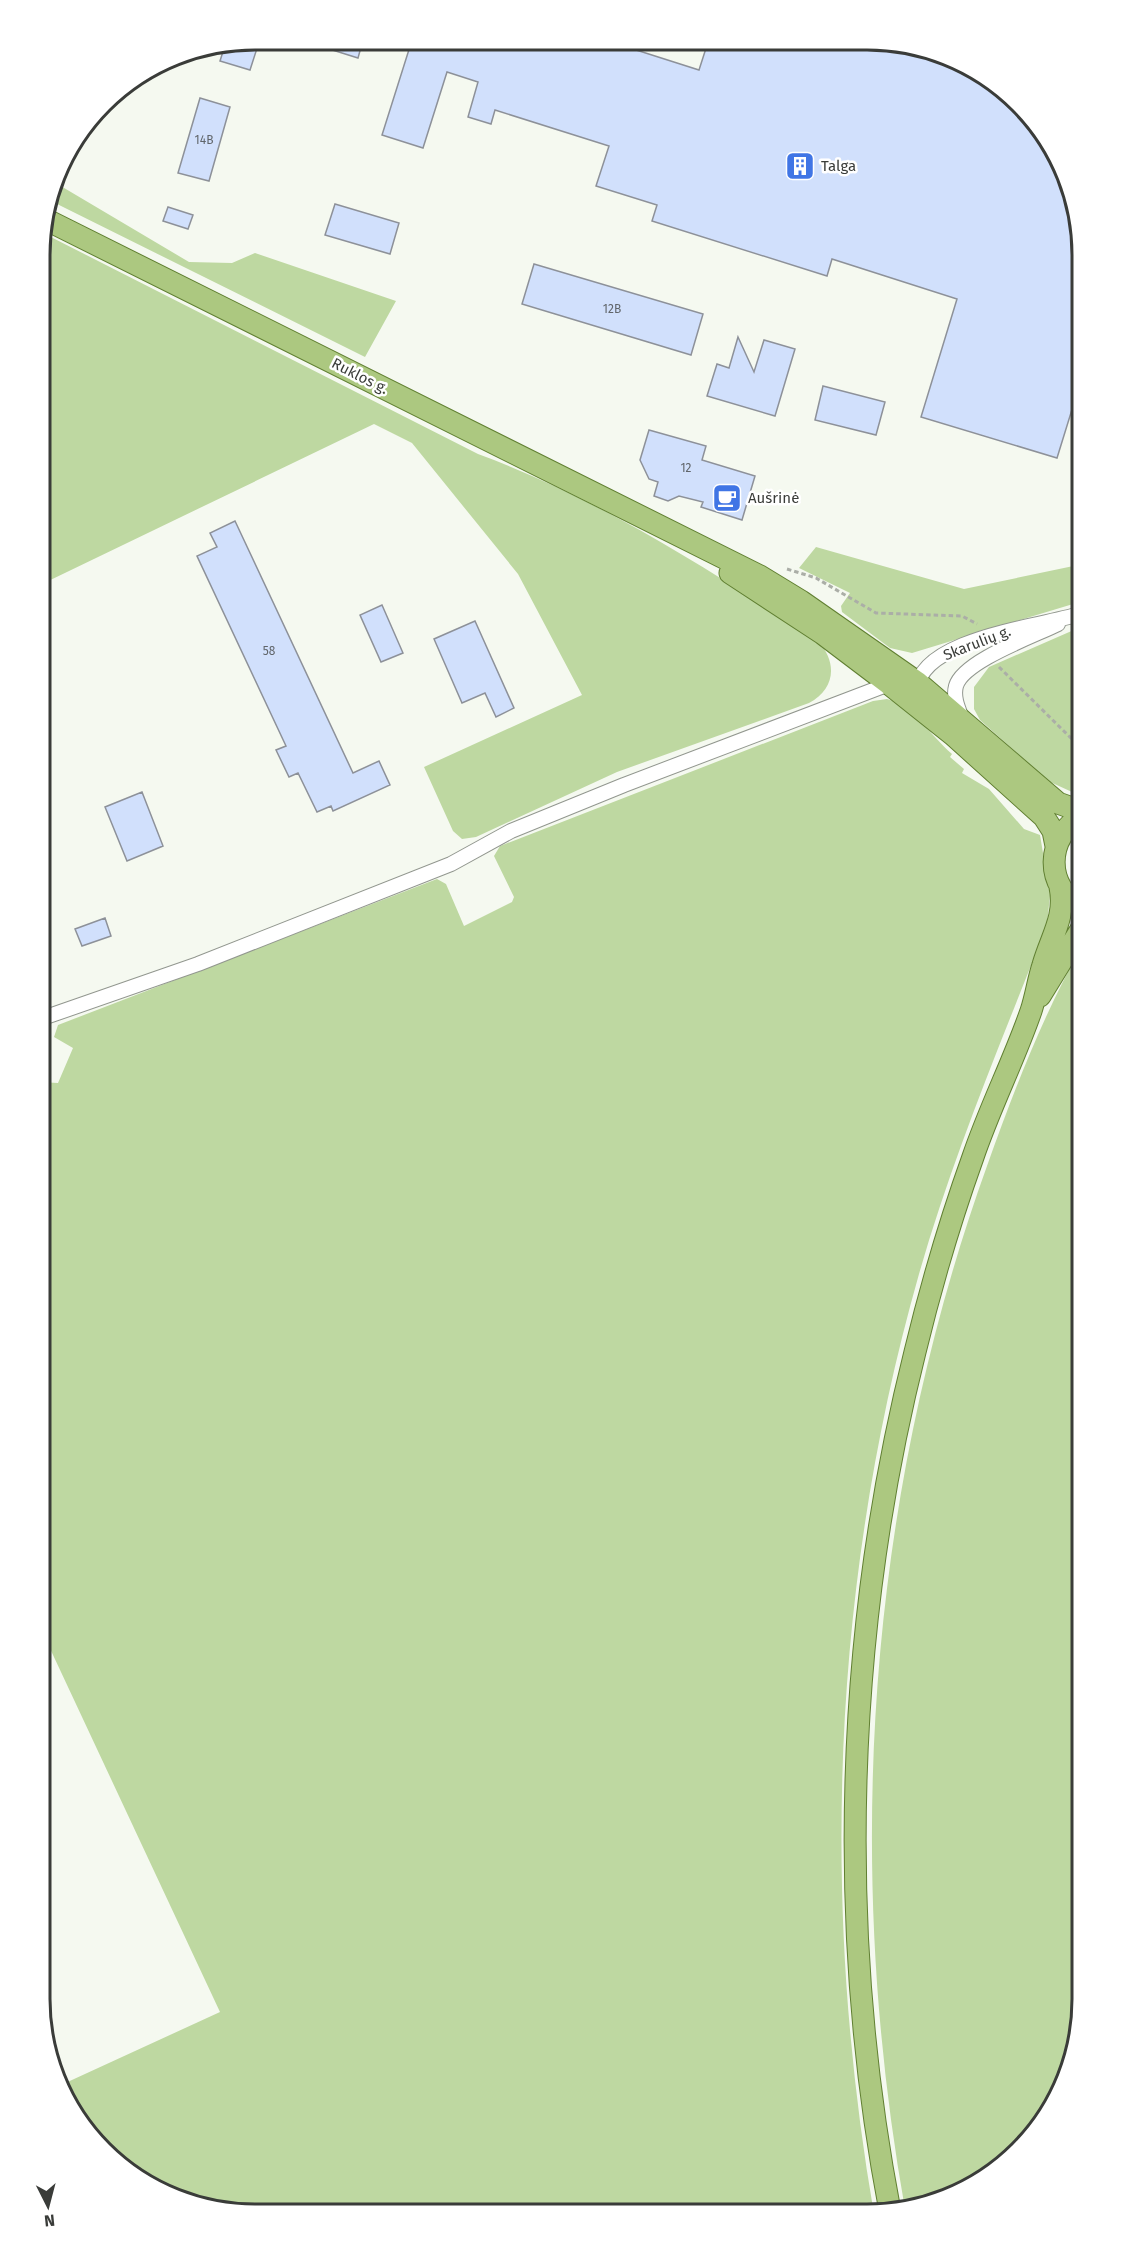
<svg xmlns="http://www.w3.org/2000/svg" width="1122" height="2254" font-family="'Fira Sans',sans-serif">
<rect width="100%" height="100%" fill="#f5f9f0"/>
<path fill="#bed8a1" d="M54,182L189,262L232,263L255,253L396,301L365,357L49,200Z
M41,232L478,454C600,499 710,570 818,641C838,663 835,689 809,703L617,772L476,837L462,839L453,831L424,767L582,695L518,574L412,443L374,424L40,585Z
M816,547L964,589L1083,564V601L912,653L890,648L842,612L841,606L850,593L799,568Z
M1083,626V797L1048,781L980,720L974,709V687L989,667Z
M887,699C913,706 931,736 952,754L950,757L964,769L962,773L989,789L1024,829L1040,835L1050,895L1047,925C1002,1040 953,1155 919,1274C832,1580 820,1901 874,2214L226,2213L159,2193L113,2162L61,2085L220,2012L39,1625L40,1506L48,1501L40,1484V1082L58,1083L73,1048L54,1037L58,1025L437,879L446,884L464,926L512,902L514,897L494,856L500,846L873,701Z
M1083,944V2014L1067,2082L1038,2131L988,2179L937,2204L905,2209C843,1861 867,1499 987,1166C1014,1090 1043,1015 1083,944Z"/>
<path fill="#d1e0fc" stroke="#8d9199" stroke-width="1.5" d="M260,39L250,70L220,61L225,45Z
M311,39L336,40H363L358,58L310,43Z
M412,40L608,41L699,70L708,42L910,43L1010,93L1072,185L1083,254V374L1057,458L921,417L957,299L832,259L827,276L652,221L657,205L596,186L609,146L495,110L491,124L468,117L478,82L447,72L423,148L382,135Z
M200,98L230,107L209,181L178,173Z
M335,204L399,223L390,254L325,235Z
M168,207L193,215L188,229L163,221Z
M534,264L703,314L691,355L522,304Z
M738,337L754,372L764,340L795,349L775,416L707,396L717,364L729,368Z
M823,386L885,402L876,435L815,420Z
M649,430L706,446L702,460L755,476L742,520L701,507L703,502L679,496L668,501L654,496L658,482L649,479L640,460Z
M235,521L353,773L379,761L390,785L333,811L331,806L317,812L298,773L289,777L276,750L286,746L197,556L217,547L210,533Z
M382,605L403,653L381,662L360,615Z
M475,621L514,708L496,717L485,693L462,703L434,639Z
M142,792L163,846L127,861L105,807Z
M105,918L111,936L82,946L75,929Z"/>
<g fill="none" stroke-linecap="round" stroke-linejoin="round">
<g stroke="#92978f" stroke-width="16">
<path id="minor" d="M917,690C919,638 1044,626 1083,613
M962,718C958,708 953,697 956,686C963,661 1034,636 1058,624
M40,1019L198,964L451,864L511,831L624,785L889,684"/>
</g>
<g stroke="#607f31" stroke-width="23">
<path id="primary" d="M43,218L760,576L801,601L917,682L1058,803L1083,812
M730,573L823,634L889,684L953,735L1044,817L1053,831L1056,846
M1083,907C1044,889 1045,835 1083,816
M1040,996L1083,926
M890,2211C836,1929 845,1631 915,1352C931,1286 950,1221 973,1157C990,1107 1014,1060 1031,1011C1036,996 1038,980 1043,965C1051,937 1066,917 1060,887"/>
</g>
<path stroke="#abaea7" stroke-width="3" stroke-dasharray="4.5 3" stroke-linecap="butt" d="M787,569L816,578L876,613L962,616L977,624
M999,667L1083,750"/>
<use href="#minor" stroke="#fff" stroke-width="14"/>
<use href="#primary" stroke="#acc880" stroke-width="21"/>
</g>
<defs>
<g id="building-square" transform="scale(1.5)"><rect x="-9" y="-9" width="18" height="18" rx="4" fill="#4075e5" stroke="#fff"/><path d="M-4-6H4V6H1V3H-1V6H-4ZM-2.5-4.3h1.7v1.8h-1.7ZM.8-4.3h1.7v1.8H.8ZM-2.5-1h1.7V.8h-1.7ZM.8-1h1.7V.8H.8Z" fill="#fff"/></g>
<g id="cafe-square" transform="scale(1.5)"><rect x="-9" y="-9" width="18" height="18" rx="4" fill="#4075e5" stroke="#fff"/><path d="M-5.5-4.5H6V0H3Q3 3.5 0 3.5H-2.5Q-5.5 3.5-5.5 0ZM3-3.2v2h1.7v-2ZM-6 4.5H4V6H-6Z" fill="#fff"/></g>
</defs>
<g fill-rule="evenodd">
<use href="#building-square" x="800" y="166"/>
<use href="#cafe-square" x="727" y="498"/>
</g>
<g text-anchor="middle" stroke-width="5" stroke-linejoin="round" paint-order="stroke">
<g font-size="12" fill="#60656a">
<text x="204" y="144">14B</text>
<text x="612" y="313">12B</text>
<text x="686" y="472">12</text>
<text x="269" y="655">58</text>
</g>
<g font-size="15" fill="#3a3c39" stroke="#fff" text-anchor="start">
<text x="821" y="171">Talga</text>
<text x="748" y="503">Aušrinė</text>
</g>
<g font-size="15" fill="#3a3c39" stroke="#fff">
<text transform="translate(360 376) rotate(27)" y="5">Ruklos g.</text>
<text transform="translate(977 643) rotate(-21)" y="5">Skarulių g.</text>
</g>
</g>
<path d="M0 0H1122V2254H0ZM255 50H867A205 205 0 0 1 1072 255V1999A205 205 0 0 1 867 2204H255A205 205 0 0 1 50 1999V255A205 205 0 0 1 255 50Z" fill="#fff" fill-rule="evenodd"/>
<path fill="none" stroke="#3a3c39" stroke-width="3" d="M255 50H867A205 205 0 0 1 1072 255V1999A205 205 0 0 1 867 2204H255A205 205 0 0 1 50 1999V255A205 205 0 0 1 255 50Z"/>
<g transform="translate(48 2206) rotate(174)" stroke="#ffffff" stroke-width="4.5" paint-order="stroke">
<path d="M0-4.5L10 22L0 15L-10 22Z" fill="#3a3c39"/>
<text y="-9" font-size="16" font-weight="bold" text-anchor="middle" fill="#3a3c39">N</text>
</g>
</svg>
